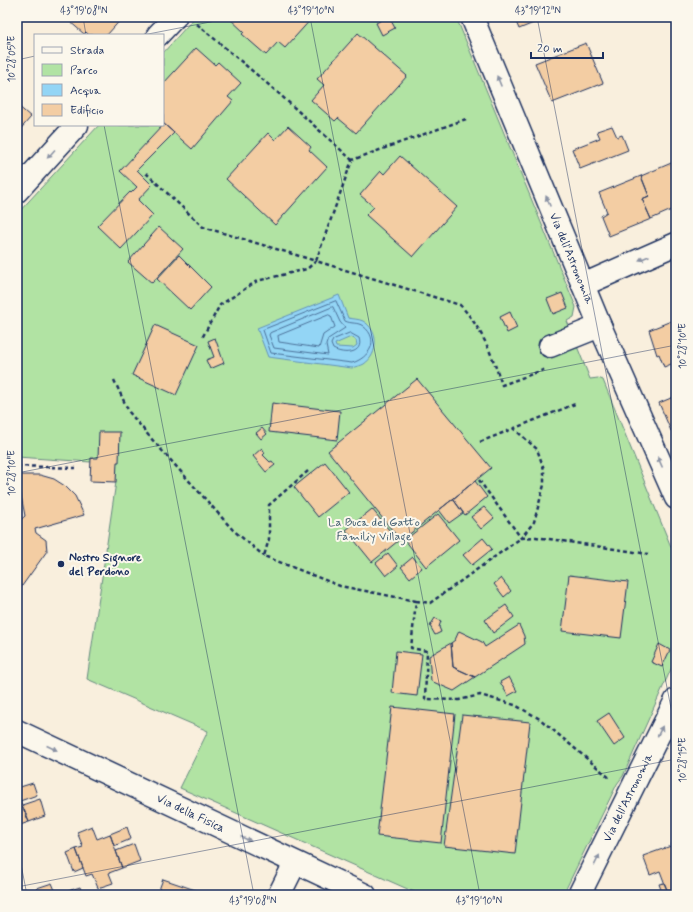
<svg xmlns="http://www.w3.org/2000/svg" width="693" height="912" font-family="Mynerve,sans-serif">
<rect width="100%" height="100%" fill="#f9efdd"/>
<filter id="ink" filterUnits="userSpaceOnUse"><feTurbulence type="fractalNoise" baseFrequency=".025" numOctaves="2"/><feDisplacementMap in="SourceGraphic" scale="8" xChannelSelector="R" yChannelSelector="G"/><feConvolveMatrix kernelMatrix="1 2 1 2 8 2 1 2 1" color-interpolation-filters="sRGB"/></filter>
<g filter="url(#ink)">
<path fill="#b1e3a3" stroke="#668980" d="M195,17H372L376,20L384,17H456L576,307L574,317L567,321L590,379L598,378L603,380L676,559V658L623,776L617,784L563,895H421L180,788L208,731L87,679L116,482L91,462L17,457V214L99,125H163V53Z"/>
<path fill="#93d5f5" stroke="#6393b9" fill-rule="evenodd" d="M339,295L348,318C353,319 359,319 363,321C379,330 379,354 364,364C361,366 356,366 352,368L268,357L257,328ZM351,337L356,340L357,345L353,348L336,347L335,344Z"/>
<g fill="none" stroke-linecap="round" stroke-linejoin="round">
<path stroke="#4b719a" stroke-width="1" d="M336,301L345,321C351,324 358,322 363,326C381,340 369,358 352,363L271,353L263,330Z
M333,307L340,322L345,328L328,339L326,345L328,355L274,348L269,335L270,333Z
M329,315L331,316L335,327L323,335L319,348L279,342L278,336Z
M350,333L359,338C364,354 344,355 333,349L331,344L333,340Z"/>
</g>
<path fill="#f3cda3" stroke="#1b2f5e" d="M69,17H123L107,35H89L86,32L84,34L68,20Z
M228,17H313L285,48L278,42L266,55L242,34L244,32Z
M387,17H389L395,28L382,35L376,23Z
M514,17H548L519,29Z
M358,33L407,76L356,133L338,118L335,121L311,100L324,85L317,79Z
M586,43L603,83L552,103L535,63Z
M196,48L215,65L218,62L241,83L228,97L233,101L192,149L163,123V84Z
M17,105L31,117L17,133Z
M164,124L174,133L137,170L152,185L138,200L153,215L121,249L97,226L130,192L131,193L137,187L120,171Z
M288,126L311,147L309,150L327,167L275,225L226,179L268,133L275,140Z
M612,126L617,137L622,135L628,150L580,169L572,149L600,138L597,131Z
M400,156L457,207L413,257L366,215L374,207L360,195L381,171L384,174Z
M676,161V208L651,219L642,199L649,196L641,176Z
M641,176L649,196L642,199L651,219L609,236L601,216L607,212L599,193Z
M159,227L183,249L152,283L128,262Z
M179,255L211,287L190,310L157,279Z
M562,293L568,308L553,314L547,299Z
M510,312L517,328L507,333L500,317Z
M676,319V362L664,367L659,354L657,355L649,330Z
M155,325L199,345L176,395L132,375Z
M215,338L224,363L210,369L206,360L214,357L208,341Z
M417,379L491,468L401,541L328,451Z
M676,396V429L671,431L659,403Z
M272,403L340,411L337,440L269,432Z
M262,428L267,434L261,439L256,433Z
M99,432H120L119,462H117L116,482L90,481L91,458H98Z
M262,448L265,453L263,455L270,462L272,461L275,465L266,472L253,456Z
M325,462L349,492L318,517L294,487Z
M17,475H40L54,479L65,486L75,496L84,515L35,529L36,533L46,540L47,551L17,593V523L25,516Z
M475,481L487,497L465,515L453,499Z
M453,499L463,513L449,523L439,510Z
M484,507L494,518L481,529L471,517Z
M372,509L398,541L372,562L346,530Z
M438,514L459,540L426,567L405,540Z
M483,538L492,549L472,565L463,555Z
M388,553L398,566L386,576L376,563Z
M413,557L422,568L410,578L401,567Z
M569,575L628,582L621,638L562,631Z
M501,578L511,591L504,597L494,584Z
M506,605L514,617L493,633L485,620Z
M435,618L441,621L439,627L441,632L435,635L430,626Z
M519,625L524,636L525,644L475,677L453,667L451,643L455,640L459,631L482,642L485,647Z
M451,643L453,667L475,677L454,691L431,681L429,656Z
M659,644L670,650L662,667L651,662Z
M396,651L422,654L417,696L392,693Z
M509,677L517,691L508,696L500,682Z
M392,707L455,714L441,843L377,836Z
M609,713L625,738L614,746L597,721Z
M462,715L530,722L515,854L444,846Z
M33,783L37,795L20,801L17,788Z
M17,793L29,822L17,826Z
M40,799L45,816L29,822L22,805Z
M92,826L97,839L110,834L122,868L109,873L113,883L98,888L92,874L86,876L76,849L83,847L77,832Z
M127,827L131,839L114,846L110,834Z
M673,842L676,852V895H669L660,871L650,875L643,856L671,846Z
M134,844L140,861L122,868L116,851Z
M76,849L83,868L74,872L67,853Z
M163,879L201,892L200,895H157Z
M52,883L57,895H39L37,888Z
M664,883L669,895H663L659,884Z
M80,887L83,895H72L71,890Z
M71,890L72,895H57L67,892Z"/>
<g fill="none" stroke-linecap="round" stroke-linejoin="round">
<g stroke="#1b2f5e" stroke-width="25">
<g id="minor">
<path id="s1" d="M472,17L600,326L676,498"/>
<path d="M158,35L175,17"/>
<path d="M17,191L77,125"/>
<path d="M583,285L676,244"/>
<path d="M550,346L600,326"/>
<path id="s2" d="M17,731L365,895"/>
<path d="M279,895L295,863"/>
<path id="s3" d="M579,895L676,700"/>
</g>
</g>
<path stroke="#1b2f5e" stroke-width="2.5" stroke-dasharray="4 3" stroke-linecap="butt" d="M197,24L276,91L352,160
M466,119L352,160L316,261L460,305C482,328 492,355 502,385L546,369
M146,173L203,227L316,261L307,269L257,281L220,305L202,338
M114,380L129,412L149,436L233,530L264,556
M480,442L575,404
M17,466L76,468
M308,471L269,505V539L264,556L340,586L416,601L411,648L427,651L425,699L459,700L480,695L515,705L540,719L611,779
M479,480L521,538L534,522L544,485V469L537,449L513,428
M416,601L430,603L521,538L536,537L648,554"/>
<use href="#minor" stroke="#fbf7ec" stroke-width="22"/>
</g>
<defs><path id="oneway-solid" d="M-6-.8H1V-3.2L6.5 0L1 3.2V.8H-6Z"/></defs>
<g fill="#8b93a5">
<use href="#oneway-solid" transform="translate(499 81) rotate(-112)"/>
<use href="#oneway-solid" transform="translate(51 154) rotate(132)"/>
<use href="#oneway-solid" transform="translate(548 201) rotate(-112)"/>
<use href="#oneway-solid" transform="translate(644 258) rotate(157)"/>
<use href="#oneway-solid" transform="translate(660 462) rotate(-114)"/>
<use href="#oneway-solid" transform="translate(660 731) rotate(-64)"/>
<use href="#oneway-solid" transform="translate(52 748) rotate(25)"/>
<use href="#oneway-solid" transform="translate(246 839) rotate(25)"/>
<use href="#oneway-solid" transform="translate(597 860) rotate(-64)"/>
</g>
</g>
<path fill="none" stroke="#1b2f5e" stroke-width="1" stroke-opacity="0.45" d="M83,17L86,35M310,17L480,895M537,17L676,734M143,35L236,17M17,60L35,56M104,125L254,895M17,473L676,345M17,844L27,895M17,887L676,759"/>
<circle fill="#1b2f5e" stroke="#fbf7ec" stroke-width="1.5" cx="61" cy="564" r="4"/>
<g text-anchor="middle" stroke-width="4" stroke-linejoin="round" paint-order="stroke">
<g font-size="12" fill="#1b2f5e" stroke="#fbf7ec">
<text dy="4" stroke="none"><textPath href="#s1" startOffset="261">Via dell'Astronomia</textPath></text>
<text dy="4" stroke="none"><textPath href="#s3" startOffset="109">Via dell'Astronomia</textPath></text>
<text dy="4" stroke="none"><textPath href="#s2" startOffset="192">Via della Fisica</textPath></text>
</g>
<g font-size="12" fill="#405c6f" stroke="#fbf7ec">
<text x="374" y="526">La Buca del Gatto<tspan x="374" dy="14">Familiy Village</tspan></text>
</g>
<g font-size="12" font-weight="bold" fill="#1b2f5e" stroke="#fbf7ec" text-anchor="start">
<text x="69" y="561">Nostro Signore<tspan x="69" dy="14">del Perdono</tspan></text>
</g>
</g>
<rect width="693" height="912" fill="none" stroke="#fbf7ec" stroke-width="44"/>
<rect x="34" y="34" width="130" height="92" fill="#fbf7ec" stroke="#a1a7b3"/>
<rect x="42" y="47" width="20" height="6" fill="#fbf7ec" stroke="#a1a7b3"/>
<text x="70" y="54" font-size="12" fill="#1b2f5e">Strada</text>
<rect x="42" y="64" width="20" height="12" fill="#b1e3a3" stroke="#a1a7b3"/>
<text x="70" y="74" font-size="12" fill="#1b2f5e">Parco</text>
<rect x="42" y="84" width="20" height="12" fill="#93d5f5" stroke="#a1a7b3"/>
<text x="70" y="94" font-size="12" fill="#1b2f5e">Acqua</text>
<rect x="42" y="104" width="20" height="12" fill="#f3cda3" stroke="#a1a7b3"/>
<text x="70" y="114" font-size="12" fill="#1b2f5e">Edificio</text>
<path d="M531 52v6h72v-6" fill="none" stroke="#1b2f5e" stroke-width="2"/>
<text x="537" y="52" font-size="12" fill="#1b2f5e" stroke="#fbf7ec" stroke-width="3" paint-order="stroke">20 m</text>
<rect x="22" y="22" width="649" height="868" fill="none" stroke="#1b2f5e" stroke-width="1.5"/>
<g font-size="10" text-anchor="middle" fill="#1b2f5e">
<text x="84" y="14">43°19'08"N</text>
<text x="311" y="14">43°19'10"N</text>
<text x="538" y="14">43°19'12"N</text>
<text transform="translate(11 59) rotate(-90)" y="4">10°28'05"E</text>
<text transform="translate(682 346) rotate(-90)" y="4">10°28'10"E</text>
<text transform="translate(11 473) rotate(-90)" y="4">10°28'10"E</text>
<text transform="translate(682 760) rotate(-90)" y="4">10°28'15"E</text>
<text x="253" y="904">43°19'08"N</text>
<text x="479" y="904">43°19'10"N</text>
</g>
</svg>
